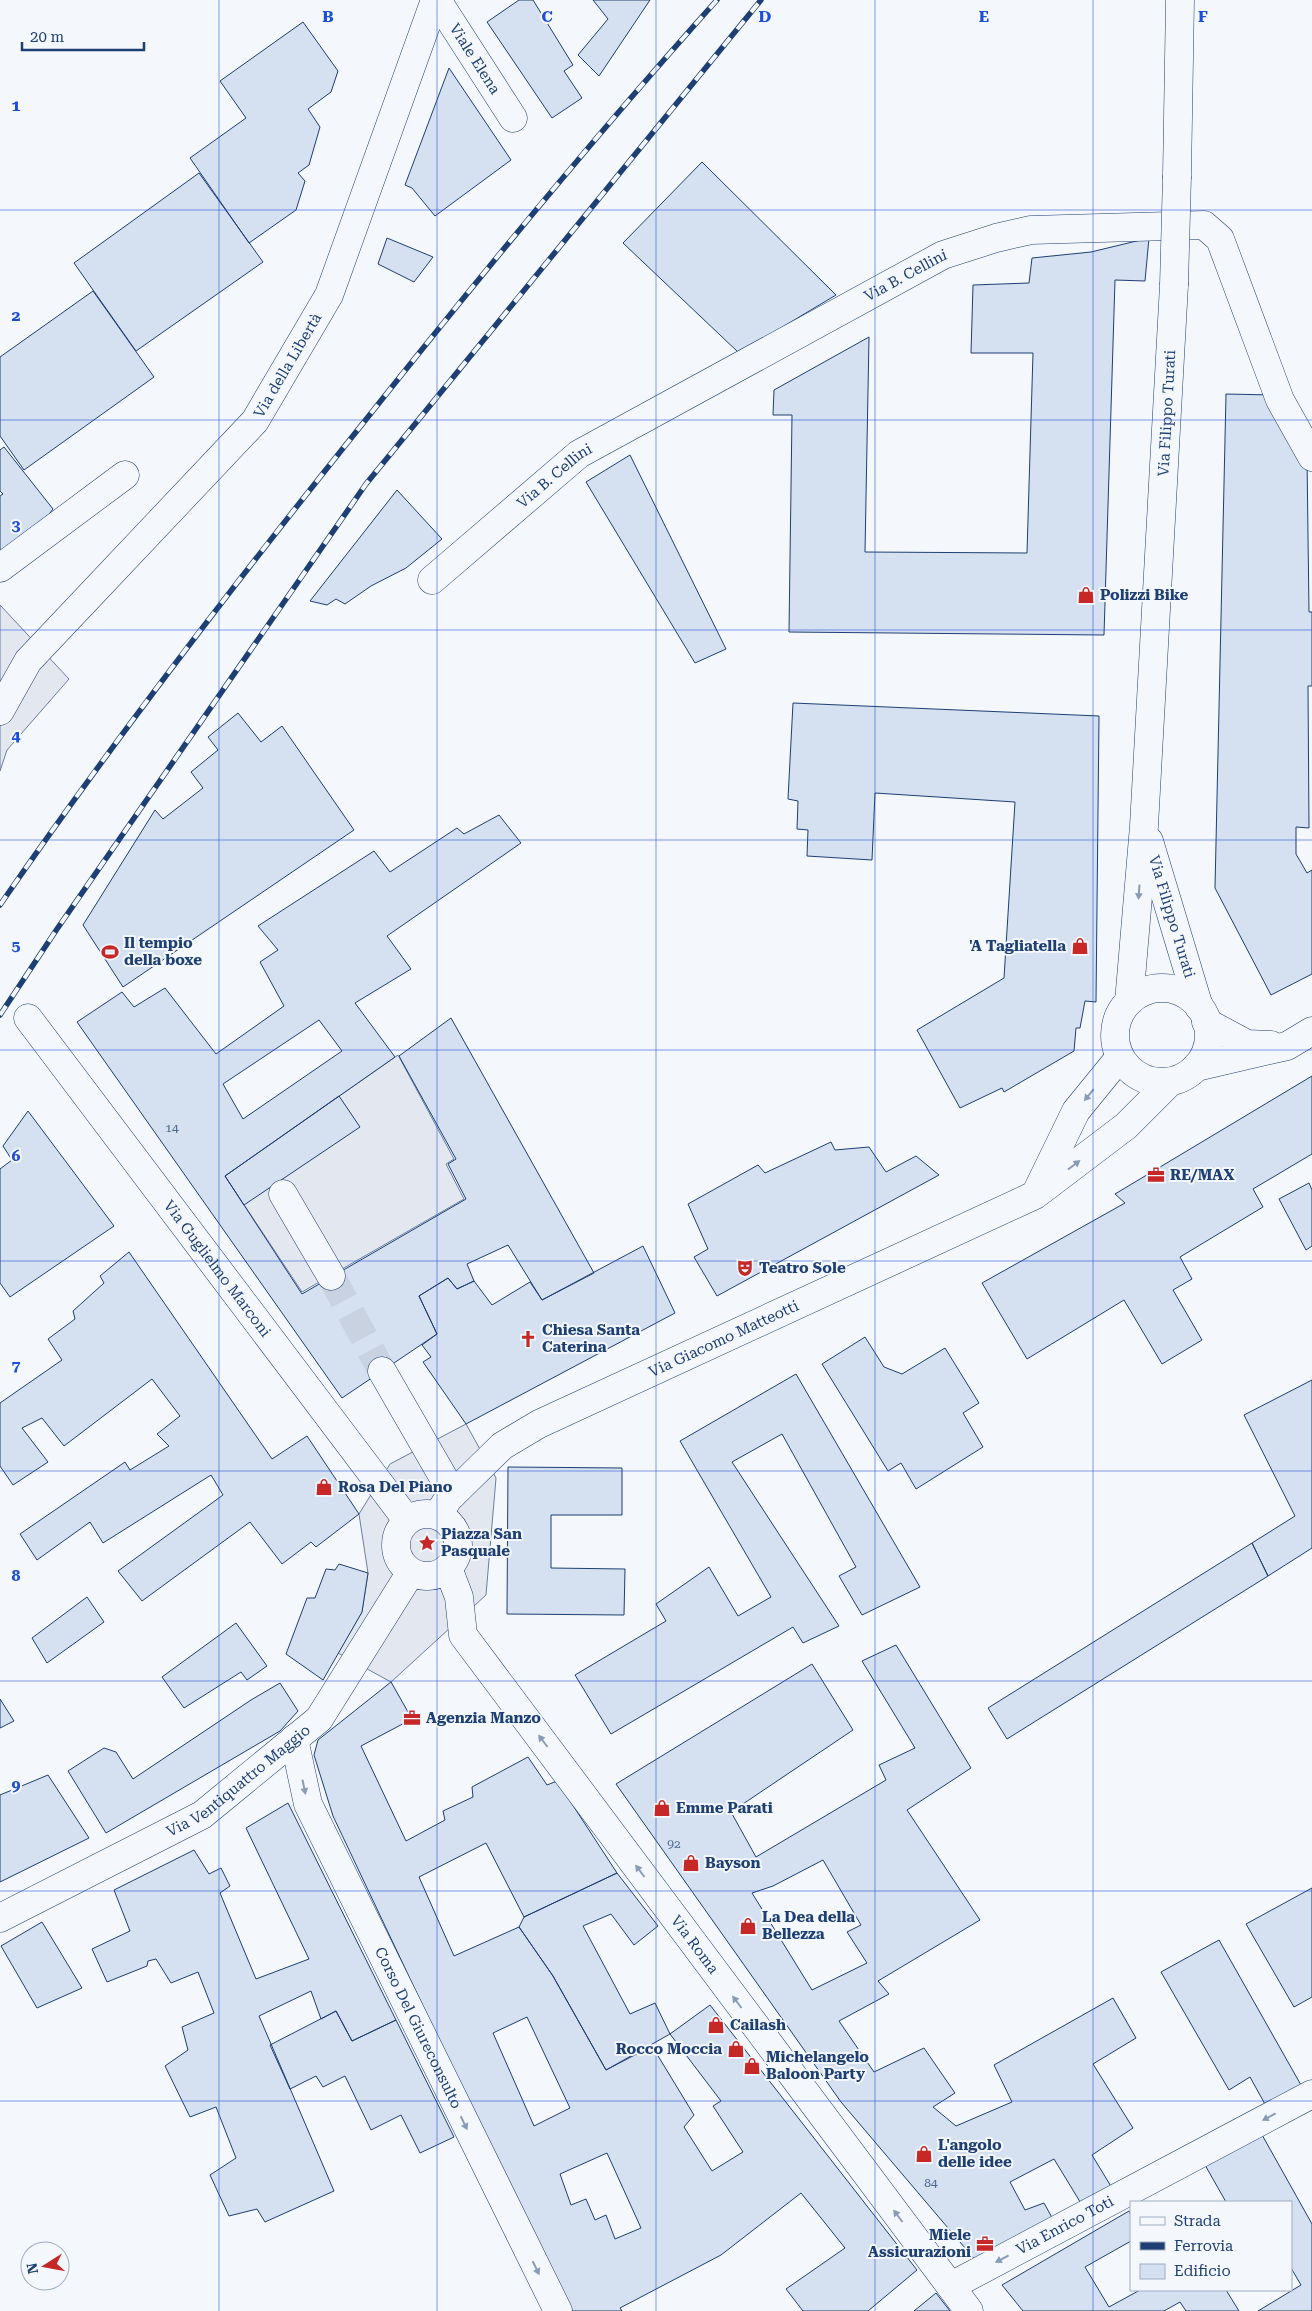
<svg xmlns="http://www.w3.org/2000/svg" width="1312" height="2311" font-family="'Roboto Serif',serif">
<rect width="100%" height="100%" fill="#f4f7fb"/>
<path fill="#e3e8f0" stroke="#687fa3" d="M0,605L69,679L7,750L0,771Z
M398,1055L454,1159L446,1164L464,1199L302,1292L225,1176Z
M466,1424L496,1478L486,1595L391,1682L338,1653L362,1612L368,1573L359,1514L390,1464Z"/>
<path fill="#d5e0f0" stroke="#1d3f73" fill-rule="evenodd" d="M519,0H533L573,65L564,71L582,98L552,118L487,22Z
M593,0H650L599,76L578,55L608,19Z
M303,22L338,71L331,92L308,109L320,127L309,165L298,173L305,181L296,210L249,243L190,158L246,118L220,81Z
M449,68L511,160L435,216L412,188L405,185Z
M702,162L836,295L739,353L623,243Z
M199,173L263,262L136,351L74,263Z
M387,238L433,257L414,282L378,264Z
M1149,238L1145,281L1115,280L1104,635L789,632L792,415H773L774,390L869,337L865,552L1027,553L1033,353H971L973,285L1029,283L1032,258L1091,252Z
M93,291L154,377L24,470L0,436V357Z
M1226,394L1273,395L1307,458L1309,612H1312V686H1308L1309,828L1296,827V854L1307,873L1312,870V974L1271,995L1215,888Z
M4,447L53,509L30,540L0,556V496L3,494L0,491V450Z
M630,455L726,649L695,663L586,482Z
M397,490L442,539L406,568L371,586L345,604L336,599L327,605L310,601Z
M793,703L1099,716L1096,1002L1085,1001L1080,1028H1076L1074,1051L1004,1092L1002,1088L960,1108L917,1030L1004,978L1015,802L875,793L872,860L807,856L808,830L797,829L798,801L788,799Z
M238,713L261,742L282,726L354,830L123,987L83,925L155,810L163,819L203,788L191,772L218,750L208,737Z
M499,815L521,843L387,936L411,969L355,1003L395,1057L225,1176L302,1294L466,1199L448,1164L456,1159L399,1056L451,1018L594,1273L542,1300L508,1245L467,1264L474,1281L457,1289L448,1278L419,1296L437,1334L342,1398L77,1022L122,992L134,1007L165,988L216,1054L284,1006L260,962L278,950L258,926L374,851L390,872L457,828L464,834ZM319,1020L342,1051L243,1119L223,1084Z
M1312,1076V1154L1253,1189L1263,1207L1180,1257L1192,1279L1173,1290L1202,1340L1162,1364L1124,1300L1027,1359L982,1283L1125,1203L1115,1194Z
M339,1096L360,1127L244,1205L225,1176Z
M28,1111L114,1226L10,1297L0,1283V1169L12,1160L3,1146Z
M831,1142L835,1150L869,1147L886,1172L916,1156L939,1175L717,1296L694,1257L708,1249L688,1204L758,1165L765,1173Z
M1309,1183L1312,1190V1246L1306,1250L1279,1199Z
M643,1246L675,1313L466,1424L423,1362L431,1357L422,1345L437,1334L419,1296L448,1278L457,1289L474,1281L492,1305L530,1282L542,1300Z
M129,1252L272,1459L307,1436L359,1514L316,1547L311,1542L282,1564L250,1522L142,1601L118,1571L223,1495L211,1475L103,1543L90,1522L37,1560L20,1534L125,1462L130,1470L169,1446L157,1434L180,1416L152,1379L64,1446L42,1418L22,1428L48,1462L13,1485L0,1466V1403L62,1360L48,1339L75,1319L73,1311L104,1283L100,1276Z
M865,1337L884,1367L902,1374L945,1348L979,1403L963,1413L983,1447L916,1489L901,1463L888,1471L822,1364Z
M796,1374L920,1587L862,1615L839,1576L856,1567L782,1434L732,1462L839,1626L803,1643L793,1627L611,1734L575,1675L666,1621L656,1604L709,1567L738,1616L771,1597L680,1441Z
M1312,1380V1548L1268,1576L1252,1543L1295,1516L1244,1415Z
M508,1467L622,1468V1515H551V1568L625,1569L624,1615L507,1614Z
M1252,1543L1268,1576L1007,1739L988,1708Z
M339,1564L368,1573L362,1612L323,1680L286,1654L307,1598H315L326,1569L335,1570Z
M87,1597L104,1622L47,1663L32,1638Z
M236,1623L267,1666L247,1680L241,1672L184,1708L162,1677Z
M896,1645L971,1768L907,1810L980,1920L878,1981L889,1994L839,2021L874,2072L924,2048L955,2093L933,2107L956,2126L1012,2102L994,2065L1113,1998L1136,2038L1093,2064L1133,2128L1092,2155L1112,2188L1082,2205L1054,2159L1010,2182L1025,2210L1044,2203L1055,2223L982,2268L841,2102L616,1784L812,1664L853,1730L731,1812L756,1857L886,1780L879,1765L915,1748L862,1661ZM823,1860L861,1925L847,1932L867,1963L812,1990L752,1893L773,1886Z
M391,1682L412,1719L361,1746L406,1841L445,1820L443,1811L473,1797L472,1787L528,1757L547,1785L557,1781L617,1873L524,1917L486,1843L419,1877L454,1956L519,1927L553,1976L606,2070L652,2046L694,2115L684,2127L712,2171L743,2152L713,2106L721,2101L670,2034L710,2005L917,2270L868,2311H803L786,2289L845,2248L801,2193L721,2255L620,2308L622,2311H570L555,2285L333,1816L314,1755L318,1740ZM527,2017L570,2108L534,2126L493,2033ZM607,2153L641,2228L615,2239L606,2215L595,2220L586,2199L571,2205L560,2174Z
M280,1683L298,1711L280,1731L106,1833L68,1771L104,1748L116,1752L133,1779L251,1700Z
M0,1699L14,1721L0,1728Z
M48,1775L89,1838L0,1882V1795Z
M288,1803L396,2020L352,2041L336,2011L321,2019L311,1991L259,2016L334,2191L265,2222L257,2209L229,2216L210,2175L236,2158L216,2107L190,2117L165,2066L188,2050L182,2027L214,2013L198,1972L171,1983L156,1959L148,1961L147,1966L107,1982L92,1949L130,1931L114,1890L194,1850L209,1874L221,1868L230,1886L220,1893L256,1979L309,1959L246,1828Z
M617,1873L658,1926L634,1945L611,1914L583,1926L630,2014L655,2003L670,2034L606,2070L553,1976L519,1927L524,1917Z
M1312,1888V1997L1294,2007L1246,1924Z
M42,1922L82,1988L37,2008L1,1946Z
M1219,1940L1301,2085L1266,2106L1250,2077L1229,2090L1161,1972Z
M336,2011L352,2041L396,2020L454,2137L420,2153L401,2115L371,2130L345,2076L323,2087L316,2076L290,2089L270,2045Z
M1261,2133L1312,2224V2311H1258L1301,2285L1291,2268V2202H1226L1205,2165Z
M1129,2211L1131,2215V2241L1085,2267L1109,2307L1140,2290H1226L1239,2311H1186L1180,2302L1164,2311H1023L1002,2285Z
M936,2293L950,2311H914Z"/>
<g fill="none" stroke-linecap="round" stroke-linejoin="round">
<path stroke="#c9d2e0" stroke-width="28" stroke-dasharray="28 14" stroke-linecap="butt" d="M331,1276L382,1371"/>
<g stroke="#1d3f73" stroke-width="29">
<g id="minor">
<path id="s1" d="M437,0L513,118"/>
<path d="M1177,176L1180,0"/>
<path d="M0,568L125,475"/>
<path id="s2" d="M432,580L579,454L943,255L996,238L1031,230L1204,225L1220,239L1280,400L1312,457"/>
<path id="s3" d="M0,711L28,661L255,421L329,295L435,0"/>
<path id="s4" d="M1149,841L1199,1007"/>
<circle cx="1162" cy="1035" r="47"/>
<path id="s5" d="M1129,1002L1144,826L1174,285"/>
<path id="s6" d="M28,1018L407,1520"/>
<path d="M1206,1022L1247,1044L1271,1045"/>
<path d="M1196,1067L1287,1046L1312,1031"/>
<path d="M1038,1189L1076,1111L1120,1057"/>
<path d="M283,1194L331,1276"/>
<path d="M382,1371L453,1494"/>
<circle cx="427" cy="1545" r="31"/>
<path id="s7" d="M438,1515L448,1499L502,1446L539,1424L1035,1195L1126,1126L1170,1082"/>
<path id="s8" d="M448,1568L459,1597L463,1635L969,2311"/>
<path id="s9" d="M294,1739L308,1804L558,2311"/>
<path id="s10" d="M0,1918L202,1815L319,1719L411,1572"/>
<path id="s11" d="M951,2286L1312,2094"/>
</g>
</g>
<use href="#minor" stroke="#f4f7fb" stroke-width="28"/>
<g stroke="#1d3f73" stroke-width="5.5">
<path id="rail" d="M0,905C113,741 235,583 360,427C475,282 593,138 717,0
M0,1015L57,929L366,484L761,0"/>
</g>
<use href="#rail" stroke="#f4f7fb" stroke-width="4" stroke-dasharray="11" stroke-linecap="butt"/>
<g stroke="#1d3f73" stroke-width="29" stroke-linecap="butt">
<path id="minor-bridge" d="M1174,285L1177,176"/>
</g>
<use href="#minor-bridge" stroke="#f4f7fb" stroke-width="28"/>
</g>
<defs><path id="oneway-solid" d="M-6-.8H1V-3.2L6.5 0L1 3.2V.8H-6Z" transform="scale(1.25)"/></defs>
<g fill="#889bb7">
<use href="#oneway-solid" transform="translate(1139 892) rotate(94)"/>
<use href="#oneway-solid" transform="translate(1089 1095) rotate(129)"/>
<use href="#oneway-solid" transform="translate(1074 1165) rotate(-37)"/>
<use href="#oneway-solid" transform="translate(543 1741) rotate(-127)"/>
<use href="#oneway-solid" transform="translate(304 1787) rotate(78)"/>
<use href="#oneway-solid" transform="translate(640 1871) rotate(-127)"/>
<use href="#oneway-solid" transform="translate(737 2002) rotate(-127)"/>
<use href="#oneway-solid" transform="translate(1269 2117) rotate(152)"/>
<use href="#oneway-solid" transform="translate(464 2123) rotate(64)"/>
<use href="#oneway-solid" transform="translate(898 2216) rotate(-127)"/>
<use href="#oneway-solid" transform="translate(1002 2259) rotate(152)"/>
<use href="#oneway-solid" transform="translate(536 2268) rotate(64)"/>
</g>
<path fill="none" stroke="#1d4ed8" stroke-width="1" stroke-opacity="0.55" d="M219,0V2311M437,0V2311M656,0V2311M875,0V2311M1093,0V2311M0,210H1312M0,420H1312M0,630H1312M0,840H1312M0,1050H1312M0,1261H1312M0,1471H1312M0,1681H1312M0,1891H1312M0,2101H1312"/>
<defs>
<g id="shop-bare" transform="scale(1.35)"><path d="M-5-2.5h2.3a2.7 3.5 0 0 1 5.4 0H5L5.5 6h-11ZM-1.5-2.5h3a1.5 2.3 0 0 0-3 0Z" fill="#c62828" stroke="#f4f7fb" stroke-width="2.5" paint-order="stroke"/></g>
<g id="stadium-bare" transform="scale(1.35)"><path d="M0-5a6.5 5 0 1 0 0 10a6.5 5 0 1 0 0-10ZM-3.5-1.8h7v3.6h-7Z" fill="#c62828" stroke="#f4f7fb" stroke-width="2.5" paint-order="stroke"/></g>
<g id="office-bare" transform="scale(1.35)"><path d="M-6-3h4V-5.5h4V-3h4V5H-6ZM-1-4.5V-3h2v-1.5ZM-6 0V1H6V0Z" fill="#c62828" stroke="#f4f7fb" stroke-width="2.5" paint-order="stroke"/></g>
<g id="theatre-bare" transform="scale(1.35)"><path d="M-5-5.5Q0-4 5-5.5V0Q5 5 0 6Q-5 5-5 0ZM-3.3-2.5H-1v1.5H-3.3ZM1-2.5H3.3v1.5H1ZM-2.8 1Q0 5.5 2.8 1Z" fill="#c62828" stroke="#f4f7fb" stroke-width="2.5" paint-order="stroke"/></g>
<g id="church-bare" transform="scale(1.35)"><path d="M-1.2-6h2.4v3.5h3.3v2.4h-3.3V6h-2.4V-.1h-3.3v-2.4h3.3Z" fill="#c62828" stroke="#f4f7fb" stroke-width="2.5" paint-order="stroke"/></g>
<g id="sight-bare" transform="scale(1.35)"><path d="M0-6L1.8-2.2L6-1.7L2.9 1.2L3.7 5.4L0 3.3L-3.7 5.4L-2.9 1.2L-6-1.7L-1.8-2.2Z" fill="#c62828" stroke="#f4f7fb" stroke-width="2.5" paint-order="stroke"/></g>
</defs>
<g fill-rule="evenodd">
<use href="#shop-bare" x="1086" y="595"/>
<use href="#shop-bare" x="1080" y="946"/>
<use href="#stadium-bare" x="110" y="952"/>
<use href="#office-bare" x="1156" y="1175"/>
<use href="#theatre-bare" x="745" y="1268"/>
<use href="#church-bare" x="528" y="1339"/>
<use href="#shop-bare" x="324" y="1487"/>
<use href="#sight-bare" x="427" y="1543"/>
<use href="#office-bare" x="412" y="1718"/>
<use href="#shop-bare" x="662" y="1808"/>
<use href="#shop-bare" x="691" y="1863"/>
<use href="#shop-bare" x="748" y="1926"/>
<use href="#shop-bare" x="716" y="2025"/>
<use href="#shop-bare" x="736" y="2049"/>
<use href="#shop-bare" x="752" y="2066"/>
<use href="#shop-bare" x="924" y="2154"/>
<use href="#office-bare" x="985" y="2244"/>
</g>
<g text-anchor="middle" stroke-width="4" stroke-linejoin="round" paint-order="stroke">
<g font-size="12" fill="#4b6792">
<text x="172" y="1132">14</text>
<text x="674" y="1848">92</text>
<text x="931" y="2187">84</text>
</g>
<g font-size="15" fill="#1d3f73" stroke="#f4f7fb">
<text dy="5" stroke="none"><textPath href="#s1" startOffset="70">Viale Elena</textPath></text>
<text dy="5" stroke="none"><textPath href="#s2" startOffset="566">Via B. Cellini</textPath></text>
<text dy="5" stroke="none"><textPath href="#s3" startOffset="452">Via della Libertà</textPath></text>
<text dy="5" stroke="none"><textPath href="#s5" startOffset="590">Via Filippo Turati</textPath></text>
<text dy="5" stroke="none"><textPath href="#s2" startOffset="161">Via B. Cellini</textPath></text>
<text dy="5" stroke="none"><textPath href="#s4" startOffset="79">Via Filippo Turati</textPath></text>
<text dy="5" stroke="none"><textPath href="#s6" startOffset="314">Via Guglielmo Marconi</textPath></text>
<text dy="5" stroke="none"><textPath href="#s7" startOffset="341">Via Giacomo Matteotti</textPath></text>
<text dy="5" stroke="none"><textPath href="#s10" startOffset="276">Via Ventiquattro Maggio</textPath></text>
<text dy="5" stroke="none"><textPath href="#s8" startOffset="456">Via Roma</textPath></text>
<text dy="5" stroke="none"><textPath href="#s9" startOffset="316">Corso Del Giureconsulto</textPath></text>
<text dy="5" stroke="none"><textPath href="#s11" startOffset="129">Via Enrico Toti</textPath></text>
</g>
<g font-size="15" font-weight="bold" fill="#1d3f73" stroke="#f4f7fb" text-anchor="start">
<text x="1100" y="600">Polizzi Bike</text>
<text x="124" y="948">Il tempio<tspan x="124" dy="17">della boxe</tspan></text>
<text x="1066" y="951" text-anchor="end">'A Tagliatella</text>
<text x="1170" y="1180">RE/MAX</text>
<text x="759" y="1273">Teatro Sole</text>
<text x="542" y="1335">Chiesa Santa<tspan x="542" dy="17">Caterina</tspan></text>
<text x="338" y="1492">Rosa Del Piano</text>
<text x="441" y="1539">Piazza San<tspan x="441" dy="17">Pasquale</tspan></text>
<text x="426" y="1723">Agenzia Manzo</text>
<text x="676" y="1813">Emme Parati</text>
<text x="705" y="1868">Bayson</text>
<text x="762" y="1922">La Dea della<tspan x="762" dy="17">Bellezza</tspan></text>
<text x="730" y="2030">Cailash</text>
<text x="722" y="2054" text-anchor="end">Rocco Moccia</text>
<text x="766" y="2062">Michelangelo<tspan x="766" dy="17">Baloon Party</tspan></text>
<text x="938" y="2150">L'angolo<tspan x="938" dy="17">delle idee</tspan></text>
<text x="971" y="2240" text-anchor="end">Miele<tspan x="971" dy="17">Assicurazioni</tspan></text>
</g>
</g>
<g font-size="16" text-anchor="middle" font-weight="bold" fill="#1d4ed8" stroke="#f4f7fb" stroke-width="4" stroke-linejoin="round" paint-order="stroke">
<text x="328" y="22">B</text>
<text x="547" y="22">C</text>
<text x="765" y="22">D</text>
<text x="984" y="22">E</text>
<text x="1203" y="22">F</text>
<text x="16" y="111">1</text>
<text x="16" y="321">2</text>
<text x="16" y="531">3</text>
<text x="16" y="741">4</text>
<text x="16" y="951">5</text>
<text x="16" y="1161">6</text>
<text x="16" y="1371">7</text>
<text x="16" y="1581">8</text>
<text x="16" y="1791">9</text>
</g>
<rect x="1130" y="2201" width="162" height="90" fill="#f4f7fb" stroke="#9eadc5"/>
<rect x="1140" y="2217" width="25" height="8" fill="#f4f7fb" stroke="#9eadc5"/>
<text x="1174" y="2226" font-size="15" fill="#1d3f73">Strada</text>
<rect x="1140" y="2242" width="25" height="8" fill="#1d3f73" stroke="#9eadc5"/>
<text x="1174" y="2251" font-size="15" fill="#1d3f73">Ferrovia</text>
<rect x="1140" y="2264" width="25" height="15" fill="#d5e0f0" stroke="#9eadc5"/>
<text x="1174" y="2276" font-size="15" fill="#1d3f73">Edificio</text>
<g transform="translate(45 2266) rotate(259)"><circle r="24" fill="#f4f7fb" stroke="#9eadc5"/>
<path d="M0-4L9 19L0 12L-9 19Z" fill="#c62828"/>
<text y="-8" font-size="14" font-weight="bold" text-anchor="middle" fill="#1d3f73">N</text>
</g>
<path d="M22 42v8h122v-8" fill="none" stroke="#1d3f73" stroke-width="2.5"/>
<text x="30" y="42" font-size="15" fill="#1d3f73" stroke="#f4f7fb" stroke-width="4" paint-order="stroke">20 m</text>
</svg>
